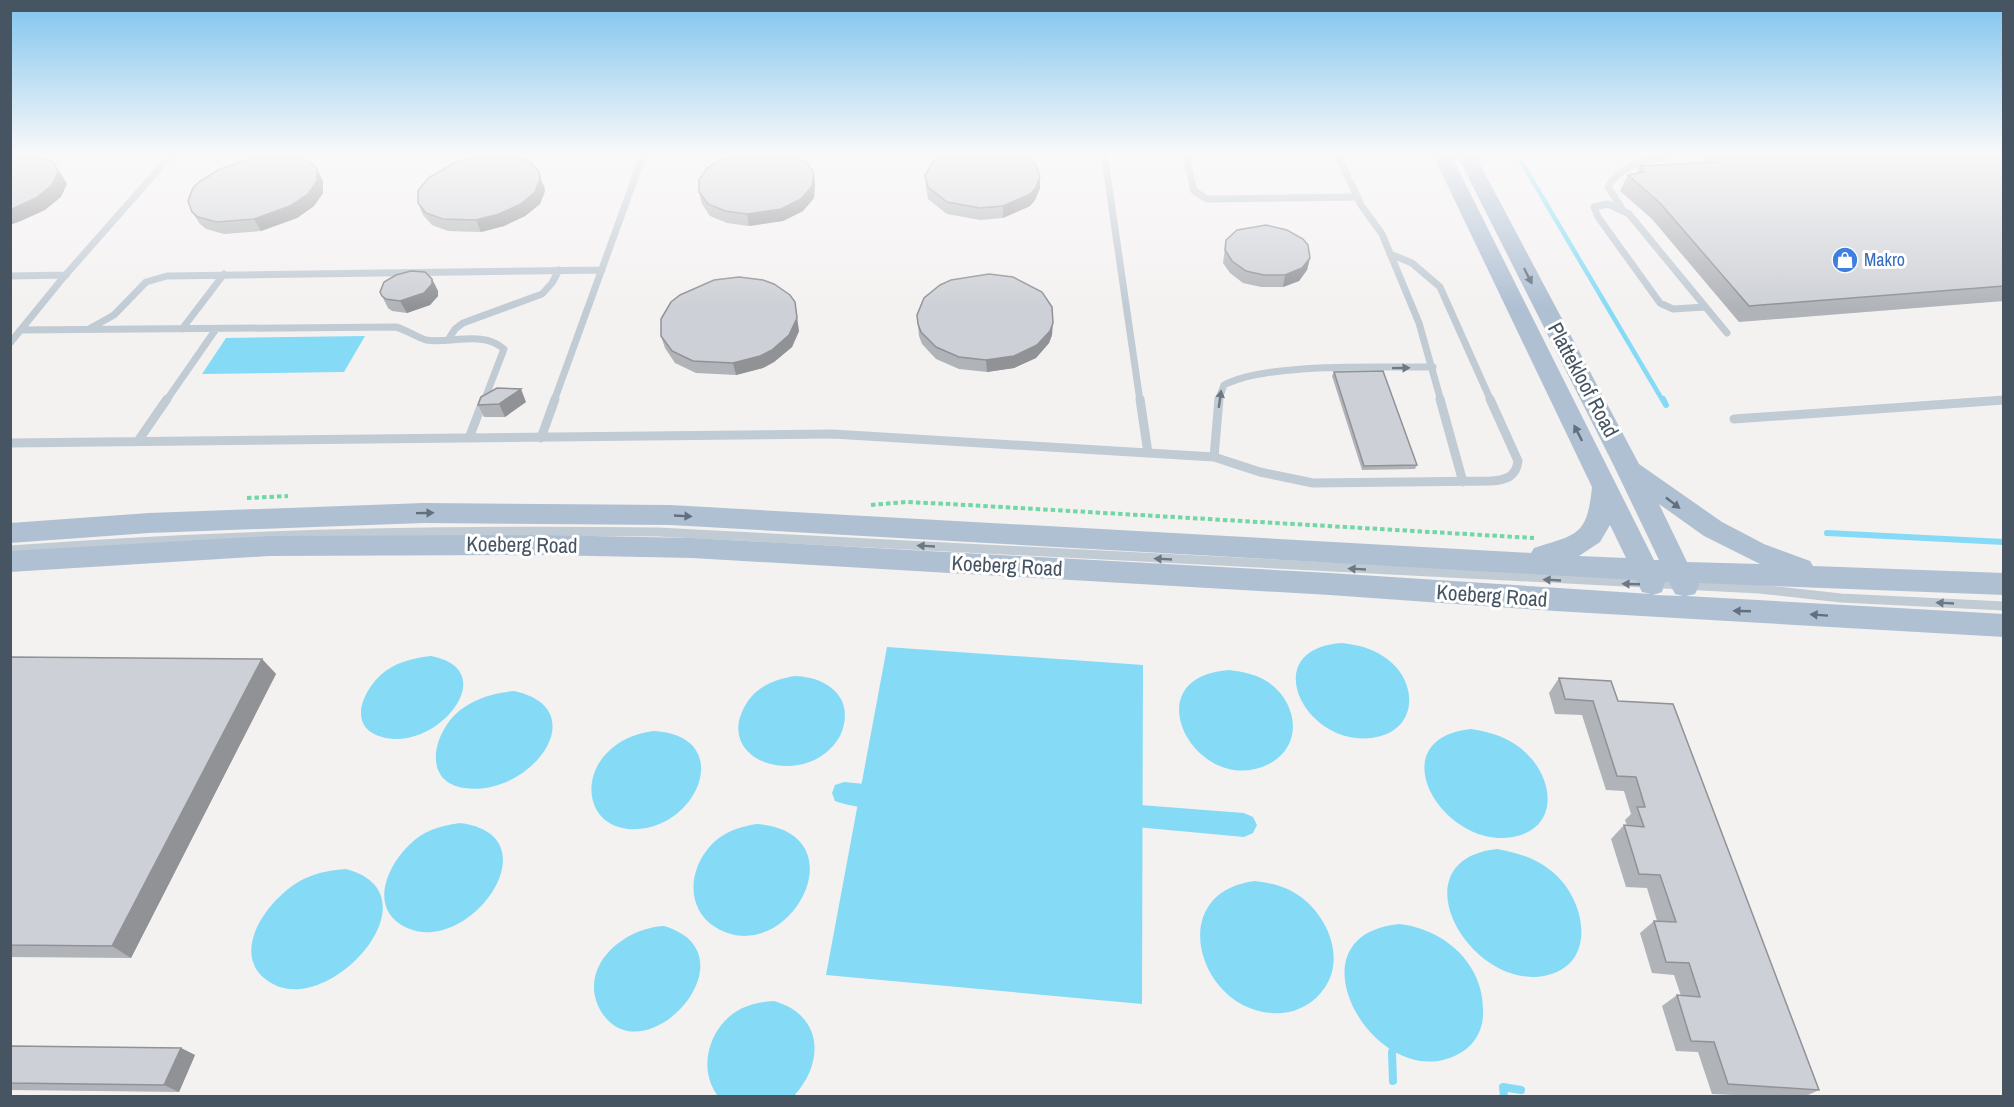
<svg xmlns="http://www.w3.org/2000/svg" width="2014" height="1107" font-family="'Archivo Narrow',sans-serif">
<rect width="100%" height="100%" fill="#f4f1f1"/>
<path fill="#85dbf6" d="M365,336L344,372L202,374L226,338Z
M1342,643C1361,645 1378,650 1392,663C1417,686 1416,726 1381,736C1309,756 1252,649 1342,643Z
M887,647L1143,665L1142,1004L826,975Z
M431,656C505,670 436,753 382,737C344,727 365,685 387,670C400,661 415,658 431,656Z
M1229,670C1243,672 1256,674 1268,682C1298,702 1304,746 1269,764C1197,800 1130,677 1229,670Z
M795,676C814,677 833,683 842,701C847,712 845,726 840,736C808,793 707,762 748,701C759,685 777,679 795,676Z
M514,691C597,709 530,798 464,788C419,781 435,727 463,708C479,697 495,693 514,691Z
M1471,729C1492,732 1513,739 1528,755C1554,781 1559,828 1513,837C1443,850 1377,739 1471,729Z
M654,731C739,736 696,835 628,829C588,825 581,780 606,754C619,740 636,733 654,731Z
M460,823C556,835 470,956 407,928C361,907 394,850 425,833C436,827 448,825 460,823Z
M757,824C864,833 787,972 715,927C682,906 690,860 719,838C730,830 743,826 757,824Z
M1497,849C1520,853 1541,860 1558,877C1587,906 1596,966 1544,976C1468,989 1396,860 1497,849Z
M346,869C440,894 331,1016 273,984C223,957 270,894 306,878C319,872 332,870 346,869Z
M1255,881C1271,883 1285,886 1298,895C1327,914 1347,959 1323,990C1315,1001 1303,1009 1289,1012C1204,1027 1157,893 1255,881Z
M1399,924C1445,929 1486,965 1483,1015C1483,1028 1476,1042 1465,1050C1383,1107 1279,936 1399,924Z
M664,926C758,954 645,1078 602,1013C575,970 621,928 664,926Z
M774,1001C823,1015 825,1062 794,1096H718C699,1072 707,1035 730,1016C743,1005 758,1002 774,1001Z"/>
<g fill="none" stroke-linecap="round" stroke-linejoin="round">
<path stroke="#85dbf6" stroke-width="4.5" d="M1518,156L1663,401"/>
<path stroke="#85dbf6" stroke-width="6" d="M1663,399L1666,405
M1827,533L2004,542"/>
<path stroke="#85dbf6" stroke-width="8" d="M1392,1052L1393,1081
M1504,1096L1503,1087L1521,1090"/>
<path fill="#85dbf6" fill-rule="evenodd" d="M844,782L886,786L895,789L898,797L895,805C878,811 852,807 835,801L832,793L835,785Z
M1114,803L1244,813L1253,817L1257,825L1253,833L1244,837L1114,825L1105,822L1101,814L1105,806Z"/>
<path stroke="#71d7a7" stroke-width="4" stroke-dasharray="4.5 3" stroke-linecap="butt" d="M247,498L288,496
M871,505L906,502L950,504L1534,538"/>
<path stroke="#c1cbd4" stroke-width="7" d="M1104,153L1140,401
M1185,153L1194,191L1207,199L1357,197
M1333,153L1341,162L1361,205L1382,234L1419,323L1441,401
M1621,207L1608,187C1621,162 1656,159 1681,153
M1390,254L1412,263L1440,287L1491,401
M10,276L66,275
M1705,307L1673,309L1660,303L1598,217L1594,207L1608,204L1629,214L1727,333
M89,329L114,315L146,282L167,276L602,270
M182,329L224,274
M21,330L396,327C407,330 416,337 426,340C451,344 483,330 504,349L484,401
M448,340L455,329L463,323L542,294L552,283L559,270
M10,343L62,279L173,153
M166,401L216,329
M554,401L644,153
M1218,401L1224,385C1269,362 1380,368 1433,367
M1993,401L2004,400"/>
<path stroke="#c1cbd4" stroke-width="9" d="M1140,399L1148,453
M1440,399L1463,482
M1734,419L2004,400
M469,438L484,399
M541,438L555,399
M138,441L167,399
M10,443L833,434L1214,457L1260,472L1313,483L1491,481C1506,480 1516,477 1518,461L1490,399
M1214,457L1219,399
M10,550C226,534 442,529 658,532L1759,589L1841,598L2004,606"/>
<path fill="#afc0d3" fill-rule="evenodd" d="M1432,153H1450L1654,560H1659L1614,466L1456,153H1474L1639,464L1722,522L1764,544L1810,561L1813,566L2004,573V595L1698,583L1699,586L1695,594L1686,596L2004,614V637L1555,611L1330,595L692,558L543,555L270,556L10,572V551L270,536L543,535L692,538L1330,573L1651,594L1642,592L1636,580L670,525L424,523L149,533L10,543V523L149,513L424,503L670,505L1531,553L1534,548C1577,534 1587,537 1592,487ZM1659,504L1704,536L1760,564L1687,562ZM1610,525L1626,558L1579,556L1600,542ZM1665,582H1669L1675,594L1683,596L1653,595L1662,592Z"/>
</g>
<path fill="#b0b3b8" d="M1708,153H1917L1922,156L1962,154L1963,153H2004V301L1739,322L1652,219L1620,191L1628,175L1636,174L1640,166L1703,163Z
M925,175L1040,188L1035,200L1030,206L1003,218L980,220L947,214L928,199L926,187Z
M323,181V193L314,206L297,218L261,231L224,234L206,229L200,224L192,212Z
M544,184L545,191L540,204L525,216L504,226L481,232L448,231L432,225L423,215L418,203Z
M815,185L814,198L803,211L783,221L749,226L727,223L710,216L702,204L699,192Z
M1226,240L1310,258L1307,270L1299,281L1283,287H1261L1243,283L1230,273L1223,263Z
M432,279L438,291V296L430,305L407,313L392,311L388,308L380,292Z
M917,315L1052,335L1049,343L1036,358L1014,368L987,372L959,369L936,359L922,344L919,336Z
M799,331L792,347L774,362L763,368L736,375L696,373L675,363L665,348L661,336Z
M1334,372L1417,465L1415,469L1362,470L1332,376Z
M526,402L505,417H484L478,405Z
M10,657L262,659L276,674L131,958L10,957Z
M1559,678L1618,701L1819,1090L1806,1096H1756L1712,1094L1698,1052L1676,1051L1662,1006L1677,995L1681,996L1674,975L1652,973L1640,933L1654,921H1657L1647,888L1626,887L1611,839L1624,825L1627,826L1625,820L1631,814L1624,791L1606,790L1582,715L1555,714L1549,693Z
M10,1046L181,1048L195,1055L179,1092L10,1090Z"/>
<path fill="#909296" d="M54,163L62,175L67,184L61,197L45,210L21,221L10,225V210Z
M317,169L323,181V193L314,206L297,218L261,231L254,219Z
M539,172L545,191L540,204L525,216L504,226L481,232L476,220Z
M814,173L815,185L814,198L803,211L783,221L749,226L747,214Z
M1040,176V188L1035,200L1030,206L1003,218V206Z
M1310,258L1307,270L1299,281L1283,287L1285,275Z
M432,279L438,291V296L430,305L407,313L400,301Z
M795,302L799,331L792,347L774,362L763,368L736,375L733,363Z
M1053,323L1052,335L1049,343L1036,358L1014,368L987,372L986,360Z
M521,389L526,402L505,417L499,404Z
M262,659L276,674L131,958L112,946Z
M181,1048L195,1055L179,1092L164,1085Z"/>
<path fill="#cdd0d6" stroke="#909296" stroke-width="1.5" d="M740,153H783L806,162L814,173L812,186L801,199L781,209L747,214L725,211L708,204L699,192V180L707,168L722,159Z
M947,153H1023L1035,164L1040,176L1036,188L1030,194L1003,206L980,208L947,202L928,187L925,175L936,158Z
M1711,153H1917L1922,156L1977,153H2004V286L1749,306L1660,203L1628,175L1644,172L1640,166L1718,162Z
M289,155L307,160L317,169V181L308,194L290,206L254,219L217,222L198,217L192,212L188,201L193,188L199,182L218,170L254,157Z
M491,155L513,156L530,162L539,172L540,179L535,192L521,204L499,214L476,220L443,219L426,213L418,203V191L428,178L456,162Z
M19,156L40,157L54,163L58,172L52,185L36,198L10,210V158Z
M1266,225L1287,230L1303,239L1308,245L1310,258L1302,268L1285,275H1264L1246,271L1232,261L1225,250L1226,240L1237,230Z
M411,271L425,272L432,279V284L424,293L400,301L386,299L382,296L380,292L384,282L396,275Z
M989,274L1013,277L1042,292L1052,307L1053,323L1050,331L1037,345L1014,356L986,360L959,357L936,347L921,332L918,324L917,315L924,298L940,285L951,280Z
M739,277L763,280L774,284L790,295L795,302L797,318L789,335L772,350L760,356L733,363L693,361L672,351L661,336V319L671,302L680,295L714,280Z
M1383,371L1417,465L1364,466L1334,372Z
M497,388L521,389L499,404L478,405L481,397Z
M10,657L262,659L112,946L10,945Z
M1559,678L1611,681L1618,701L1673,704L1819,1090L1728,1084L1714,1042L1691,1041L1677,995L1700,997L1689,963L1666,962L1654,921L1676,922L1660,875L1639,874L1624,825L1644,827L1637,807H1645L1636,777L1617,776L1593,701L1565,699Z
M10,1046L181,1048L164,1085L10,1083Z"/>
<defs><path id="oneway-solid" d="M-6-.8H1V-3.2L6.5 0L1 3.2V.8H-6Z" transform="scale(1.5)"/></defs>
<g fill="#616f7e">
<use href="#oneway-solid" transform="translate(1528 276) rotate(63)"/>
<use href="#oneway-solid" transform="translate(1578 433) rotate(-117)"/>
<use href="#oneway-solid" transform="translate(1673 503) rotate(38)"/>
<use href="#oneway-solid" transform="translate(425 513) rotate(-1)"/>
<use href="#oneway-solid" transform="translate(683 516) rotate(3)"/>
<use href="#oneway-solid" transform="translate(1742 611) rotate(-178)"/>
<use href="#oneway-solid" transform="translate(1819 615) rotate(-176)"/>
</g>
<g fill="#6c7884">
<use href="#oneway-solid" transform="translate(1401 368) rotate(-1)"/>
<use href="#oneway-solid" transform="translate(1220 399) rotate(-82)"/>
<use href="#oneway-solid" transform="translate(926 546) rotate(-177)"/>
<use href="#oneway-solid" transform="translate(1163 559) rotate(-177)"/>
<use href="#oneway-solid" transform="translate(1357 569) rotate(-177)"/>
<use href="#oneway-solid" transform="translate(1552 580) rotate(-177)"/>
<use href="#oneway-solid" transform="translate(1631 584) rotate(-178)"/>
<use href="#oneway-solid" transform="translate(1945 603) rotate(-177)"/>
</g>
<linearGradient id="sky" x2="0" y2="1"><stop stop-color="#80c4ee"/><stop offset="0.5" stop-color="#faf9f9"/><stop offset="1" stop-color="#faf9f9" stop-opacity="0"/></linearGradient>
<rect width="2014" height="308" fill="url(#sky)"/>
<defs>
<g id="shop-disc" transform="scale(1.35)"><circle r="9.5" fill="#3f7fe0" stroke="#fff"/><path d="M-5-2.5h2.3a2.7 3.5 0 0 1 5.4 0H5L5.5 6h-11ZM-1.5-2.5h3a1.5 2.3 0 0 0-3 0Z" fill="#fff"/></g>
</defs>
<g fill-rule="evenodd">
<use href="#shop-disc" x="1845" y="260"/>
</g>
<g text-anchor="middle" stroke-width="6" stroke-linejoin="round" paint-order="stroke">
<g font-size="18" fill="#366cbe" stroke="#fff" text-anchor="start">
<text x="1864" y="266">Makro</text>
</g>
<g font-size="21" fill="#475461" stroke="#fff">
<text transform="translate(1583 380) rotate(62)" y="7">Plattekloof Road</text>
<text transform="translate(522 545) rotate(1)" y="7">Koeberg Road</text>
<text transform="translate(1007 566) rotate(3)" y="7">Koeberg Road</text>
<text transform="translate(1492 596) rotate(4)" y="7">Koeberg Road</text>
</g>
</g>
<rect width="2014" height="1107" fill="none" stroke="#475461" stroke-width="24"/>
</svg>
